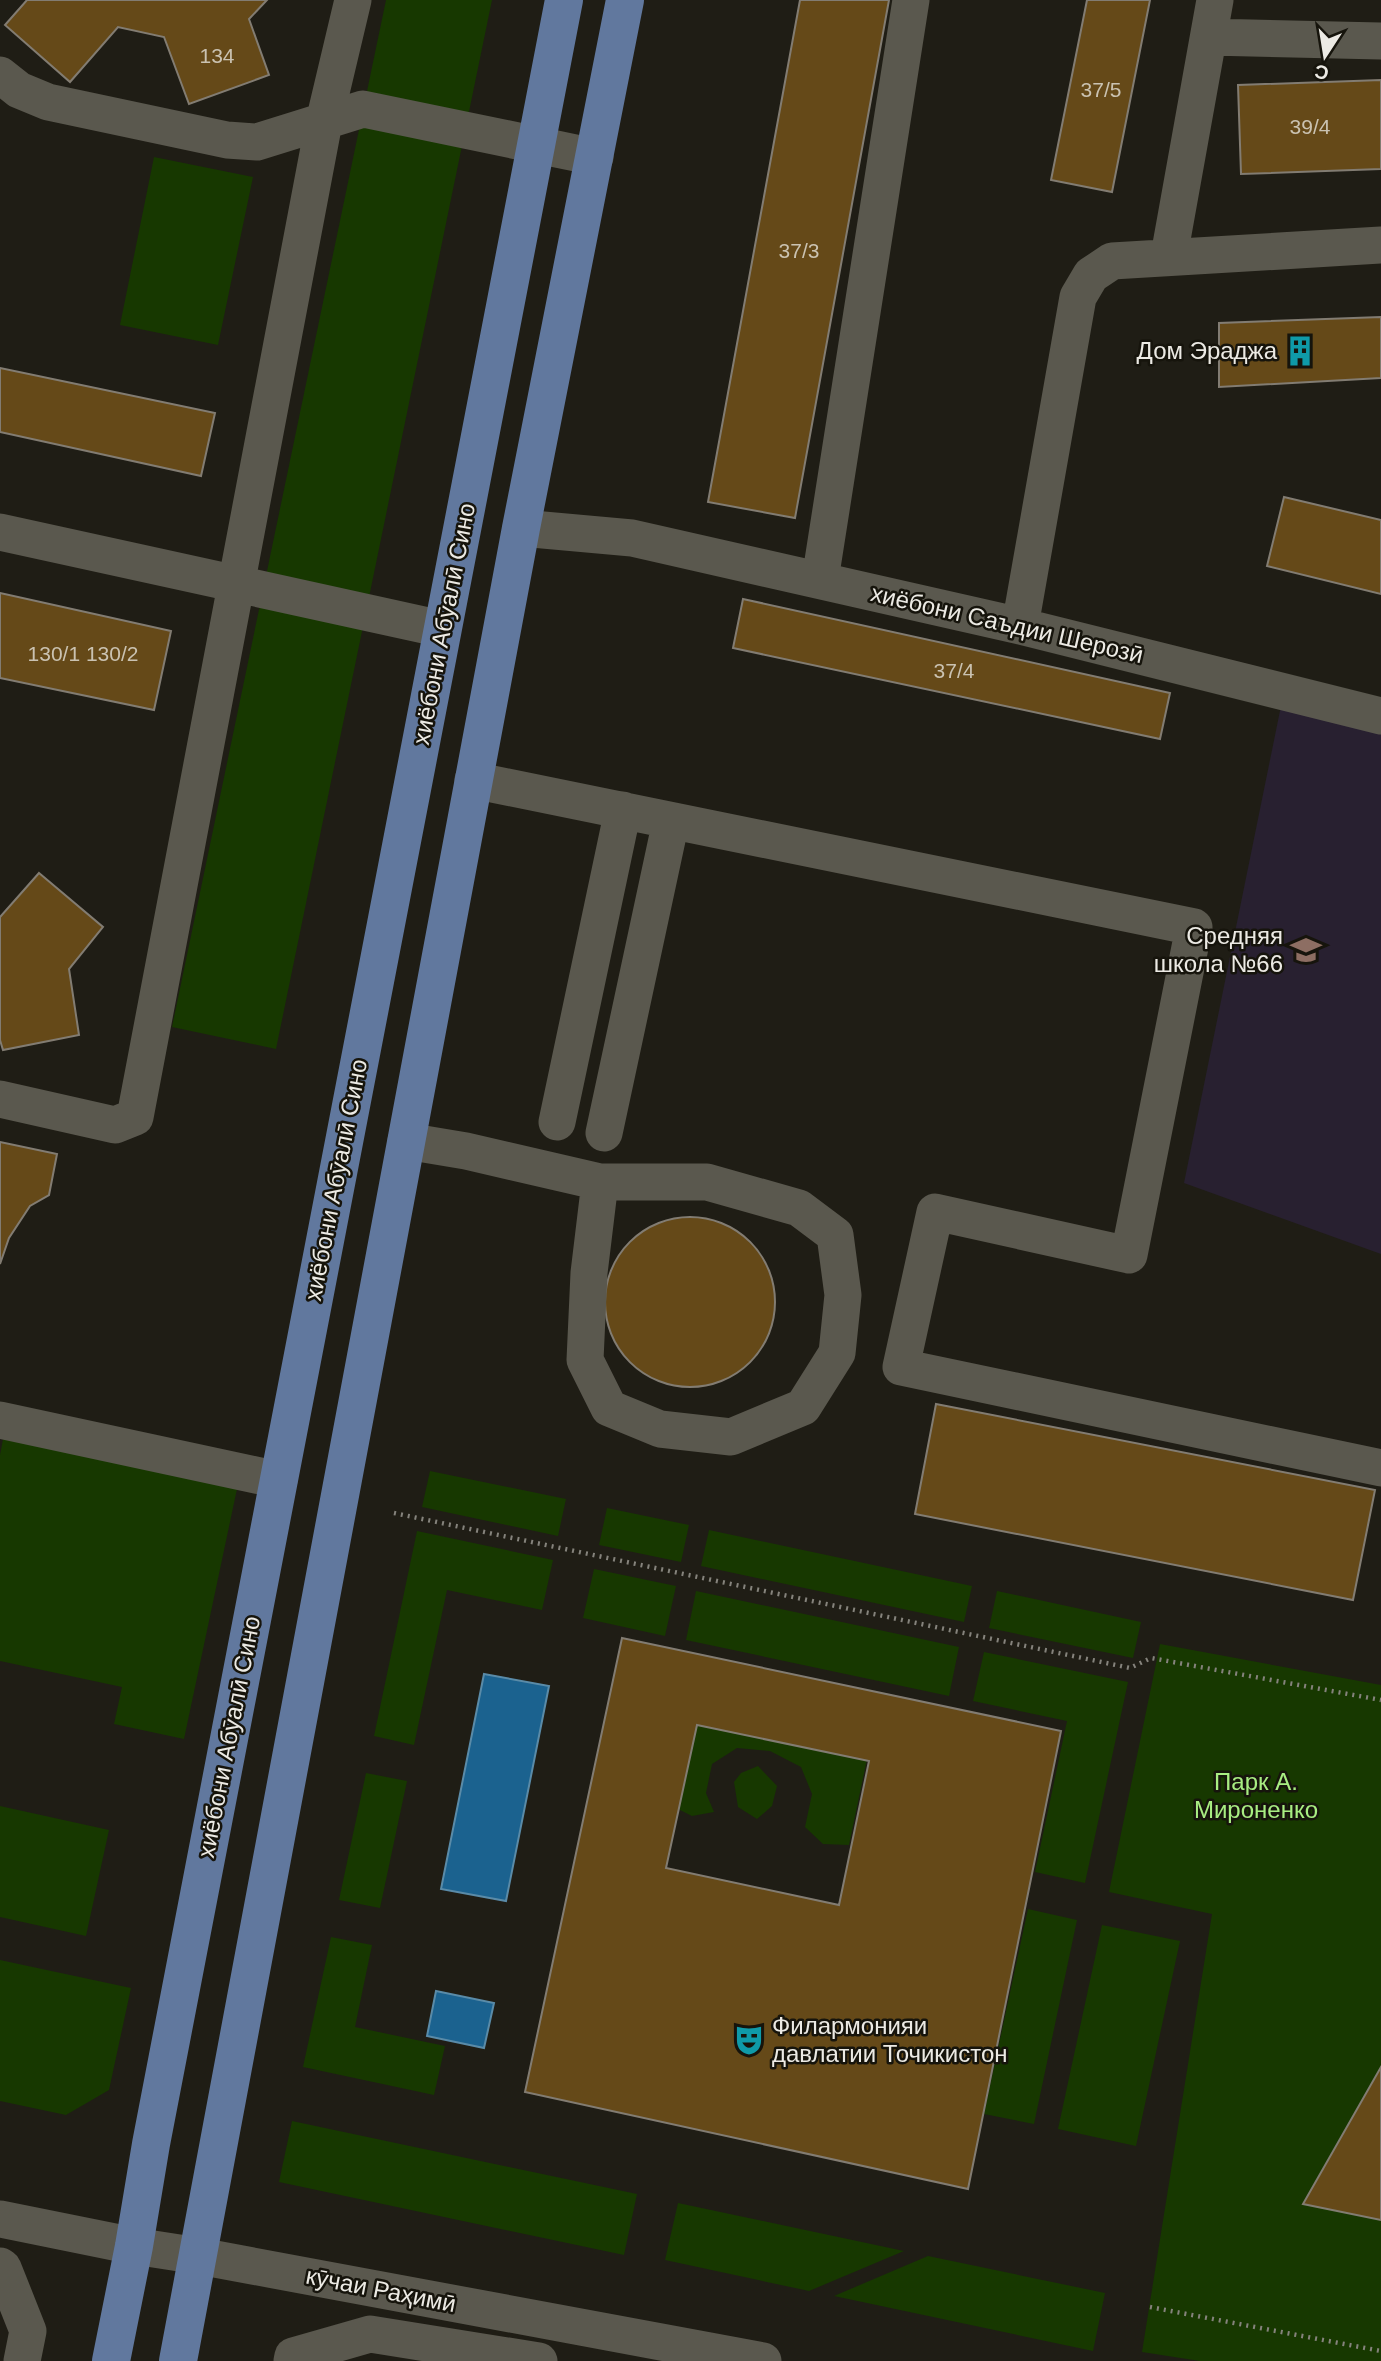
<svg xmlns="http://www.w3.org/2000/svg" width="1381" height="2361" font-family="Helvetica,sans-serif">
<rect width="100%" height="100%" fill="#1f1d15"/>
<path fill="#282030" d="M1283,696L1381,716V1254L1184,1183Z"/>
<path fill="#173800" d="M386,0H492L276,1049L172,1027Z
M154,157L253,177L218,345L120,325Z
M3,1439L237,1489L184,1739L114,1724L122,1687L0,1661V1455Z
M430,1471L566,1499L558,1536L422,1507Z
M607,1508L689,1525L681,1562L599,1545Z
M709,1530L972,1586L964,1622L701,1566Z
M417,1531L553,1560L542,1610L447,1590L414,1745L374,1736Z
M594,1569L676,1586L665,1636L583,1618Z
M696,1591L959,1647L949,1696L686,1640Z
M997,1591L1141,1622L1133,1658L989,1628Z
M1160,1644L1381,1685V2361H1200L1142,2352L1212,1914L1109,1892Z
M984,1652L1128,1682L1085,1883L1035,1872L1067,1721L973,1701Z
M695,1722L867,1759L849,1845L823,1844L805,1827L812,1794L801,1767L770,1751L737,1748L712,1764L706,1793L714,1812L692,1816L676,1808Z
M758,1766L777,1786L772,1806L757,1819L738,1807L734,1782L741,1773Z
M366,1773L407,1781L380,1908L339,1900Z
M0,1806L109,1830L86,1936L0,1917Z
M1028,1909L1077,1920L1034,2124L984,2114Z
M1102,1925L1180,1941L1136,2146L1058,2129Z
M331,1937L372,1945L355,2027L445,2046L434,2095L303,2067Z
M0,1960L131,1988L109,2090L66,2115L0,2101Z
M292,2121L637,2194L624,2255L279,2182Z
M678,2203L904,2251L809,2291L665,2260Z
M928,2256L1105,2293L1093,2351L834,2296Z"/>
<path fill="#1b628f" stroke="#5a8ba8" stroke-width="2" d="M484,1674L549,1686L506,1901L441,1889Z
M436,1991L494,2003L484,2048L427,2036Z"/>
<path fill="#654918" stroke="#827c72" stroke-width="2" fill-rule="evenodd" d="M27,0H267L249,19L269,75L189,104L164,37L118,27L70,82L5,25Z
M800,0H889L795,518L708,502Z
M1087,0H1150L1112,192L1051,180Z
M1381,80V169L1241,174L1238,85Z
M1381,317V378L1219,387V323Z
M0,368L215,413L201,476L0,432Z
M1284,497L1381,520V594L1267,566Z
M0,593L171,631L154,710L0,678Z
M743,599L1170,693L1160,739L733,648Z
M39,873L103,927L69,969L79,1035L3,1050L0,1040V917Z
M0,1142L57,1154L49,1195L30,1206L9,1238L0,1264Z
M605 1302a85 85 0 1 1 170 0a85 85 0 1 1-170 0Z
M936,1404L1375,1490L1353,1600L915,1514Z
M622,1638L1061,1731L968,2189L525,2092ZM697,1725L869,1761L839,1905L666,1868Z
M1381,2067V2220L1303,2204Z"/>
<g fill="none" stroke-linecap="round" stroke-linejoin="round">
<path stroke="#85837c" stroke-width="4.5" stroke-dasharray="2 5" stroke-linecap="butt" d="M394,1513L1130,1668L1151,1658L1381,1700
M1150,2307L1381,2351"/>
<path stroke="#5a584e" stroke-width="37" d="M1209,37L1381,41
M0,75L19,90L48,102L227,140L257,142L363,109L595,157
M1169,256L1215,0
M521,528L632,538L1020,626L1381,716
M0,532L442,629
M820,580L911,0
M1020,626L1078,297L1091,275L1112,261L1381,245
M473,780L1194,927L1129,1255L935,1212L901,1367L1381,1468
M0,1099L115,1125L135,1117L324,122L353,0
M557,1122L623,810
M604,1133L671,821
M406,1141L466,1151L600,1182H707L799,1208L835,1235L843,1295L837,1353L803,1407L731,1437L660,1429L609,1408L585,1360L589,1273L600,1182
M0,1420L279,1480
M0,2219L134,2246L199,2256L763,2361
M0,2266L3,2268L28,2331L22,2361
M292,2361L293,2356L370,2334L539,2361"/>
<path stroke="#61789e" stroke-width="38" d="M111,2361L134,2246L151,2144L564,0
M178,2361L521,528L625,0"/>
</g>
<defs>
<g id="building-bare" transform="scale(2.415)"><path d="M-4-6H4V6H1V3H-1V6H-4ZM-2.5-4.3h1.7v1.8h-1.7ZM.8-4.3h1.7v1.8H.8ZM-2.5-1h1.7V.8h-1.7ZM.8-1h1.7V.8H.8Z" fill="#0f9aa8" stroke="#16140c" stroke-width="2.5" paint-order="stroke"/></g>
<g id="school-bare" transform="scale(2.415)"><path d="M0-5L7-2L0 1L-7-2ZM-4 1L0 2.5L4 1V4Q0 6-4 4Z" fill="#8d6e63" stroke="#16140c" stroke-width="2.5" paint-order="stroke"/></g>
<g id="theatre-bare" transform="scale(2.415)"><path d="M-5-5.5Q0-4 5-5.5V0Q5 5 0 6Q-5 5-5 0ZM-3.3-2.5H-1v1.5H-3.3ZM1-2.5H3.3v1.5H1ZM-2.8 1Q0 5.5 2.8 1Z" fill="#0f9aa8" stroke="#16140c" stroke-width="2.5" paint-order="stroke"/></g>
</defs>
<g fill-rule="evenodd">
<use href="#building-bare" x="1300" y="351"/>
<use href="#school-bare" x="1306" y="950"/>
<use href="#theatre-bare" x="749" y="2040"/>
</g>
<g text-anchor="middle" stroke-width="5" stroke-linejoin="round" paint-order="stroke">
<g font-size="21" fill="#cac2b1">
<text x="217" y="63">134</text>
<text x="1101" y="97">37/5</text>
<text x="1310" y="134">39/4</text>
<text x="799" y="258">37/3</text>
<text x="83" y="661">130/1 130/2</text>
<text x="954" y="678">37/4</text>
</g>
<g font-size="24" fill="#eceae4" stroke="#16140c" text-anchor="end">
<text x="1277" y="359">Дом Эраджа</text>
<text x="1283" y="944">Средняя<tspan x="1283" dy="28">школа №66</tspan></text>
<text x="772" y="2034" text-anchor="start">Филармонияи<tspan x="772" dy="28">давлатии Точикистон</tspan></text>
</g>
<g font-size="24" fill="#eceae4" stroke="#16140c">
<text transform="translate(444 624) rotate(-79)" y="8">хиёбони Абӯалӣ Сино</text>
<text transform="translate(1007 624) rotate(13)" y="8">хиёбони Саъдии Шерозӣ</text>
<text transform="translate(336 1180) rotate(-79)" y="8">хиёбони Абӯалӣ Сино</text>
<text transform="translate(229 1737) rotate(-79)" y="8">хиёбони Абӯалӣ Сино</text>
<text transform="translate(381 2290) rotate(11)" y="8">кӯчаи Раҳимӣ</text>
</g>
<g font-size="24" fill="#a8ed82" stroke="#16140c">
<text x="1256" y="1790">Парк А.<tspan x="1256" dy="28">Мироненко</tspan></text>
</g>
</g>
<g transform="translate(1325 56) rotate(192)" stroke="#16140c" stroke-width="5" paint-order="stroke">
<path d="M0-5L12 26L0 18L-12 26Z" fill="#eceae4"/>
<text y="-10" font-size="19" font-weight="bold" text-anchor="middle" fill="#eceae4">С</text>
</g>
</svg>
